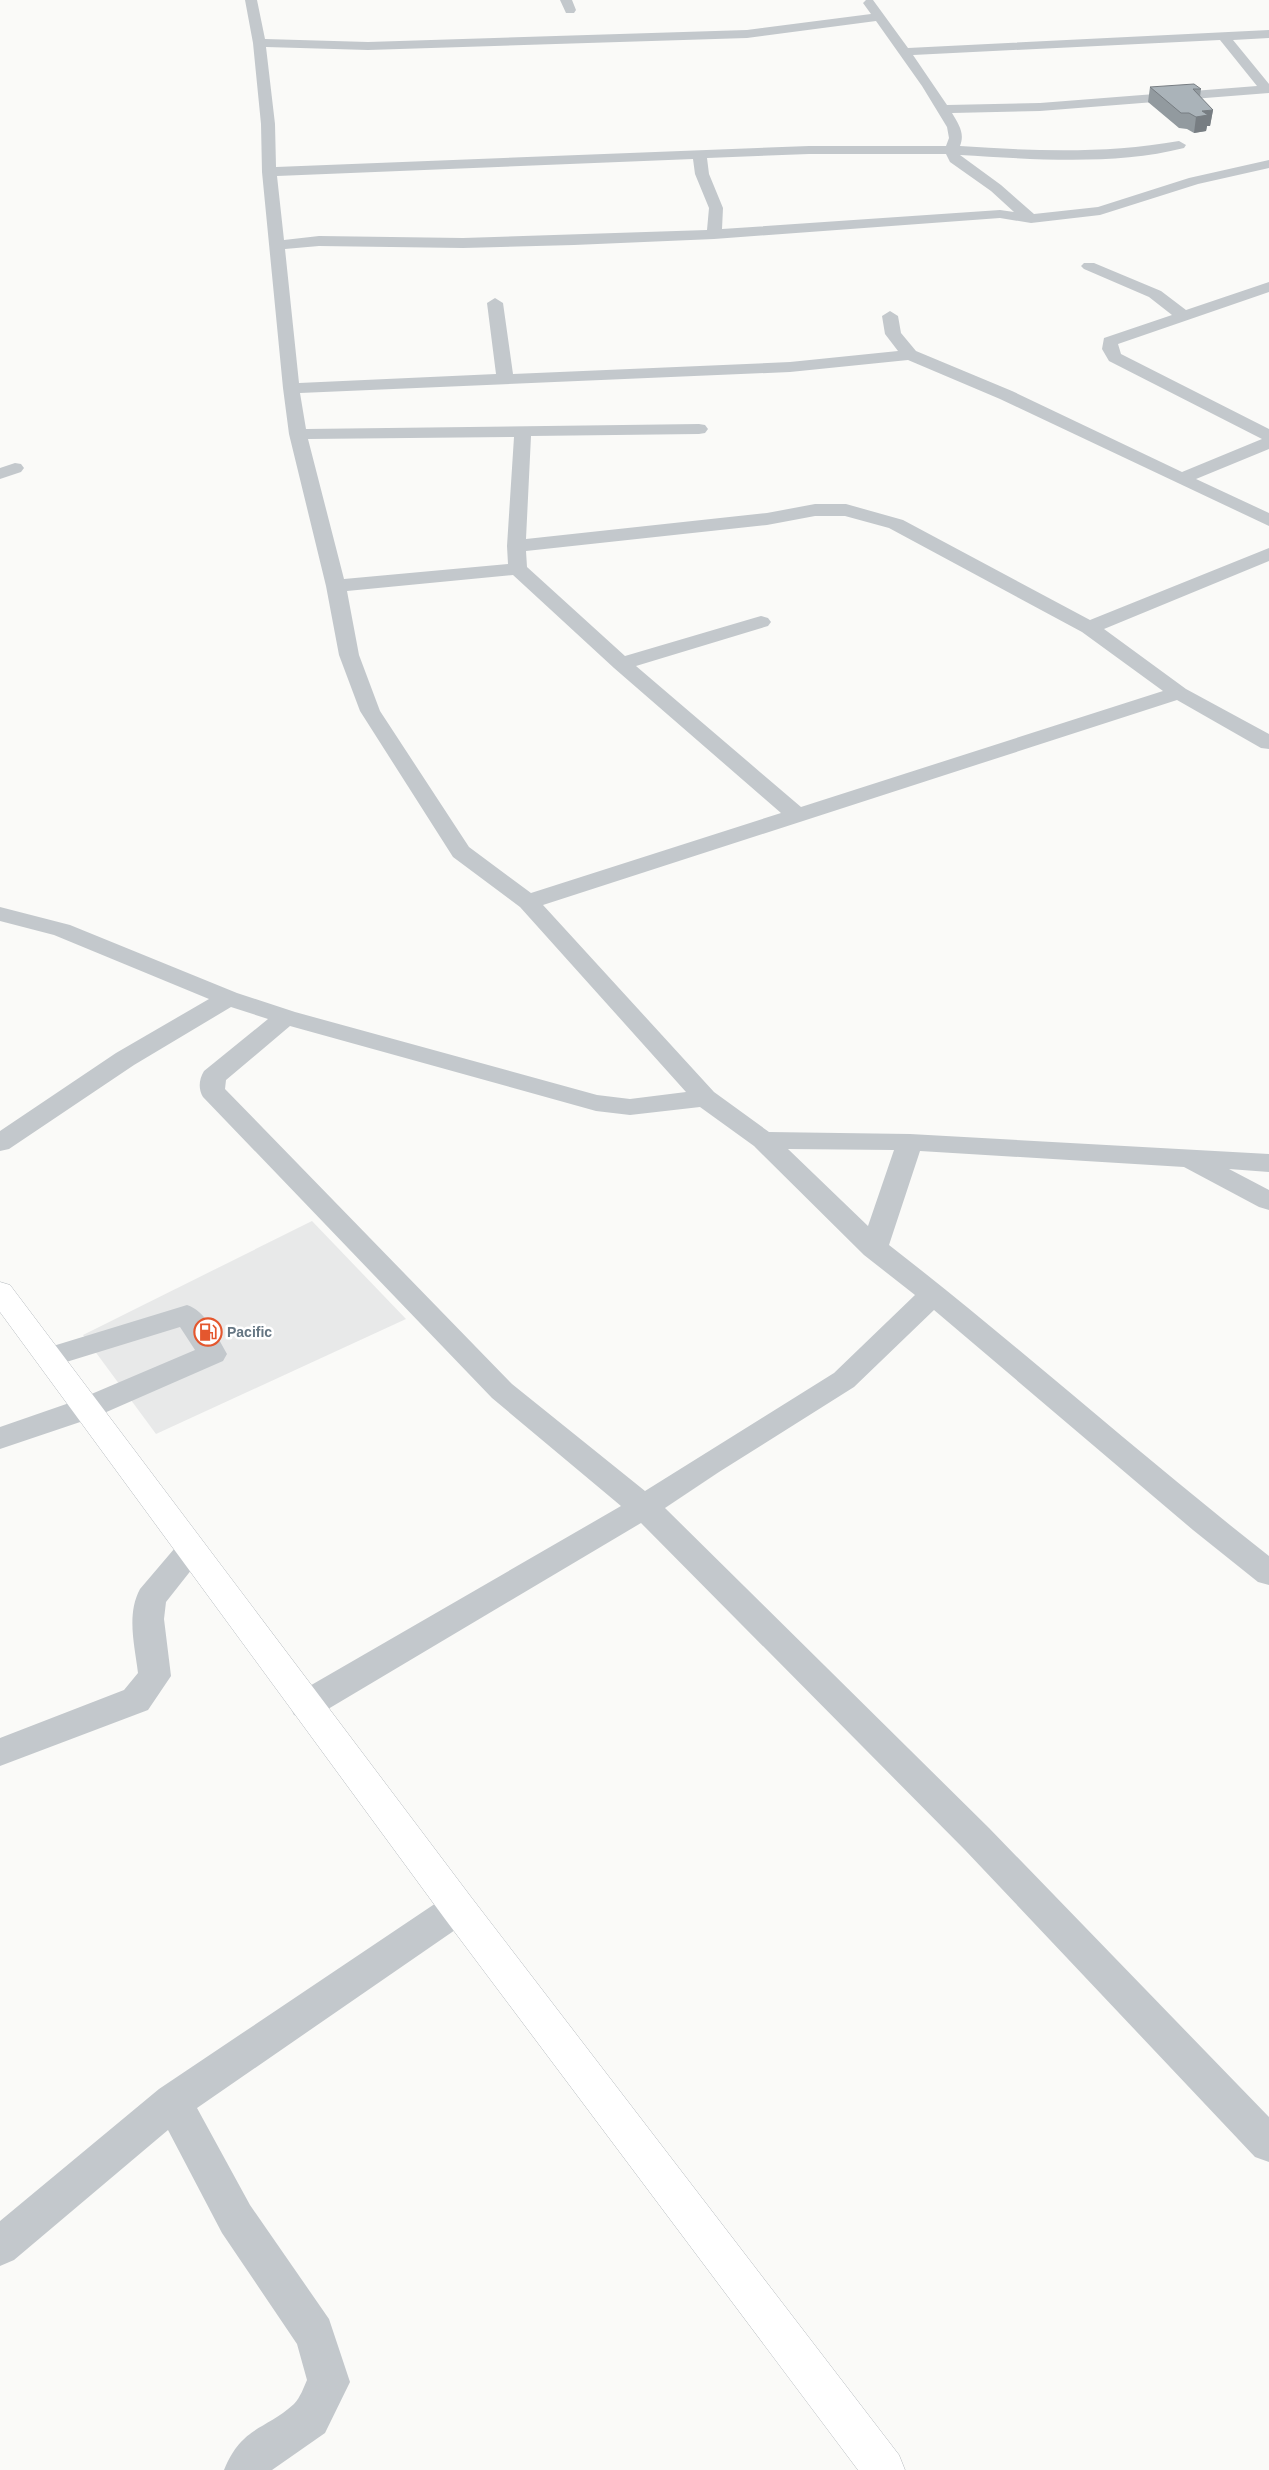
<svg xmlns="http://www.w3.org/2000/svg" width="1269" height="2470" font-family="Helvetica,sans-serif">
<rect width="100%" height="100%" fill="#fafaf8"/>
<path fill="#e8e9e9" d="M312,1221L406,1319L156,1434L83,1335Z"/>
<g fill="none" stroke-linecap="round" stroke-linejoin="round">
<g stroke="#b5babe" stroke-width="1">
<path id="major" d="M0,1282L10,1285L471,1897L899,2455L905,2470H858L445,1919L0,1312Z"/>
</g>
<path fill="#c3c8cc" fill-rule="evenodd" d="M245,0H257L265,39L368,42L747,30L871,14L863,3L866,0H873L908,48L1269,30V38L1233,40L1269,84V93L1040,111L952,113C959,125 965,133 960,146C1033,151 1106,154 1179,141L1186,145L1184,148C1113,166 1032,159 960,155L1001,185L1034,214L1098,207L1189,178L1269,160V168L1198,184L1100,215L1031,223L1000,218L714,239L574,245L463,248L319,246L285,249L299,383L496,374L487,303L495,298L503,303L513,374L790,362L898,351L885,334L882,316L890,311L898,316L901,333L916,351L1012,391L1182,472L1262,439L1109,361L1102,349L1104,338L1172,315L1149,297L1084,269L1081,266L1084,263H1094L1161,291L1186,310L1269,282V292L1118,344L1121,354L1269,429V449L1196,479L1269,513V526L1000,399L908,360L790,372L300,393L306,429L699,424L705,425L708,429L705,433L699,434L531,436L526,539L767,513L815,504H846L903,520L1090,620L1269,548V561L1104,629L1186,689L1269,734V749L1261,748L1177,700L543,905L714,1092L769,1132L910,1134L1269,1154V1172L1229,1169L1269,1190V1210L1259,1207L1184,1167L920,1151L889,1245C1018,1345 1140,1455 1269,1556V1585L1258,1582L1193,1530L934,1310L854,1387L719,1472L665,1508L989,1828L1269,2117V2162L1255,2157L965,1850L641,1523L318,1715L306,1719L294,1715L289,1705L294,1695L621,1506L492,1398L203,1097C198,1089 199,1079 204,1071L268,1019L231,1007L134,1065L9,1149L0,1151V1131L116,1053L209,999L54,935L0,921V907L70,925L237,993L295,1012L597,1095L630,1099L686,1092L520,907L453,857L360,711L339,655L326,586L289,434L283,388L262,172L261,124L253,43ZM876,21L922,86L947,127L949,138L946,146H809L276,167L275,124L266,47L368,50L747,38ZM1220,40L1257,86L1040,103L947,105L913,55ZM809,154H946L950,162L991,191L1014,212L1000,210L722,229L723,208L709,174L707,158ZM693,159L695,174L709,208L707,230L463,238L319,236L284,240L277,176ZM514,437L507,546L508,564L344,579L308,439ZM815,516H845L889,528L1082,632L1163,691L801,807L636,666L768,626L771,622L768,618L761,616L754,618L625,656L527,567L526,551L767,525ZM513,575L614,668L781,813L531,893L469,847L380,711L359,655L347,591ZM290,1026L596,1111L630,1115L700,1107L754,1146L864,1255L915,1295L834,1373L645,1491L512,1384L225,1089L226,1080ZM788,1149L894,1150L868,1226Z
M560,0H572L576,10L574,13H566Z
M15,463L21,464L24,468L21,472L0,479V468Z
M187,1305C205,1310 218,1338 227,1354L223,1361L95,1417L0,1449V1427L75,1401L195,1350L180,1327L50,1367L40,1364L35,1357L40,1350Z
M191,1538L202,1542L207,1550L166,1602L164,1619L171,1676L148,1710L0,1766V1738L124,1690L138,1673C135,1646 126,1615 140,1589L180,1542Z
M458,1892L471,1897L476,1908L471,1919L197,2108L250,2205L329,2319L350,2382L325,2433L272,2470H224C242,2426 264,2431 294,2404C300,2398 304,2387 307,2380L297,2344L222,2233L168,2130L14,2260L0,2266V2221L159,2089L445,1897Z"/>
<use href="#major" fill="#fff" fill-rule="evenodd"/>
</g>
<path fill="#929a9f" d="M1150,87L1201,89L1200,97L1213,110L1210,126H1207L1206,131L1194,133L1187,129L1179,128L1148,102Z"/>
<path fill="#777d82" d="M1213,110L1210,126H1207L1206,131L1194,133L1196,117L1202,111Z"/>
<path fill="#aab3b9" stroke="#777d82" d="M1194,84L1201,89H1193L1213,110L1202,111L1208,115L1196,117L1189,113H1181L1150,87Z"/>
<defs>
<g id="fuel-ring" transform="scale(1.4375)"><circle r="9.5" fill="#fff" stroke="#e4572e" stroke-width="1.5"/><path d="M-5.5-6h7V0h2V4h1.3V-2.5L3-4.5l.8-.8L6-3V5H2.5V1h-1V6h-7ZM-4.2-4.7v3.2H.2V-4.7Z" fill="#e4572e"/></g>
</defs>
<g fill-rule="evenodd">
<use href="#fuel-ring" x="208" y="1332"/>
</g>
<g text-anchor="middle" stroke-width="5" stroke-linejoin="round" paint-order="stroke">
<g font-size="14" font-weight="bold" fill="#657683" stroke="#fff" text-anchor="start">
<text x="227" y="1337">Pacific</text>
</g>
</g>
</svg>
